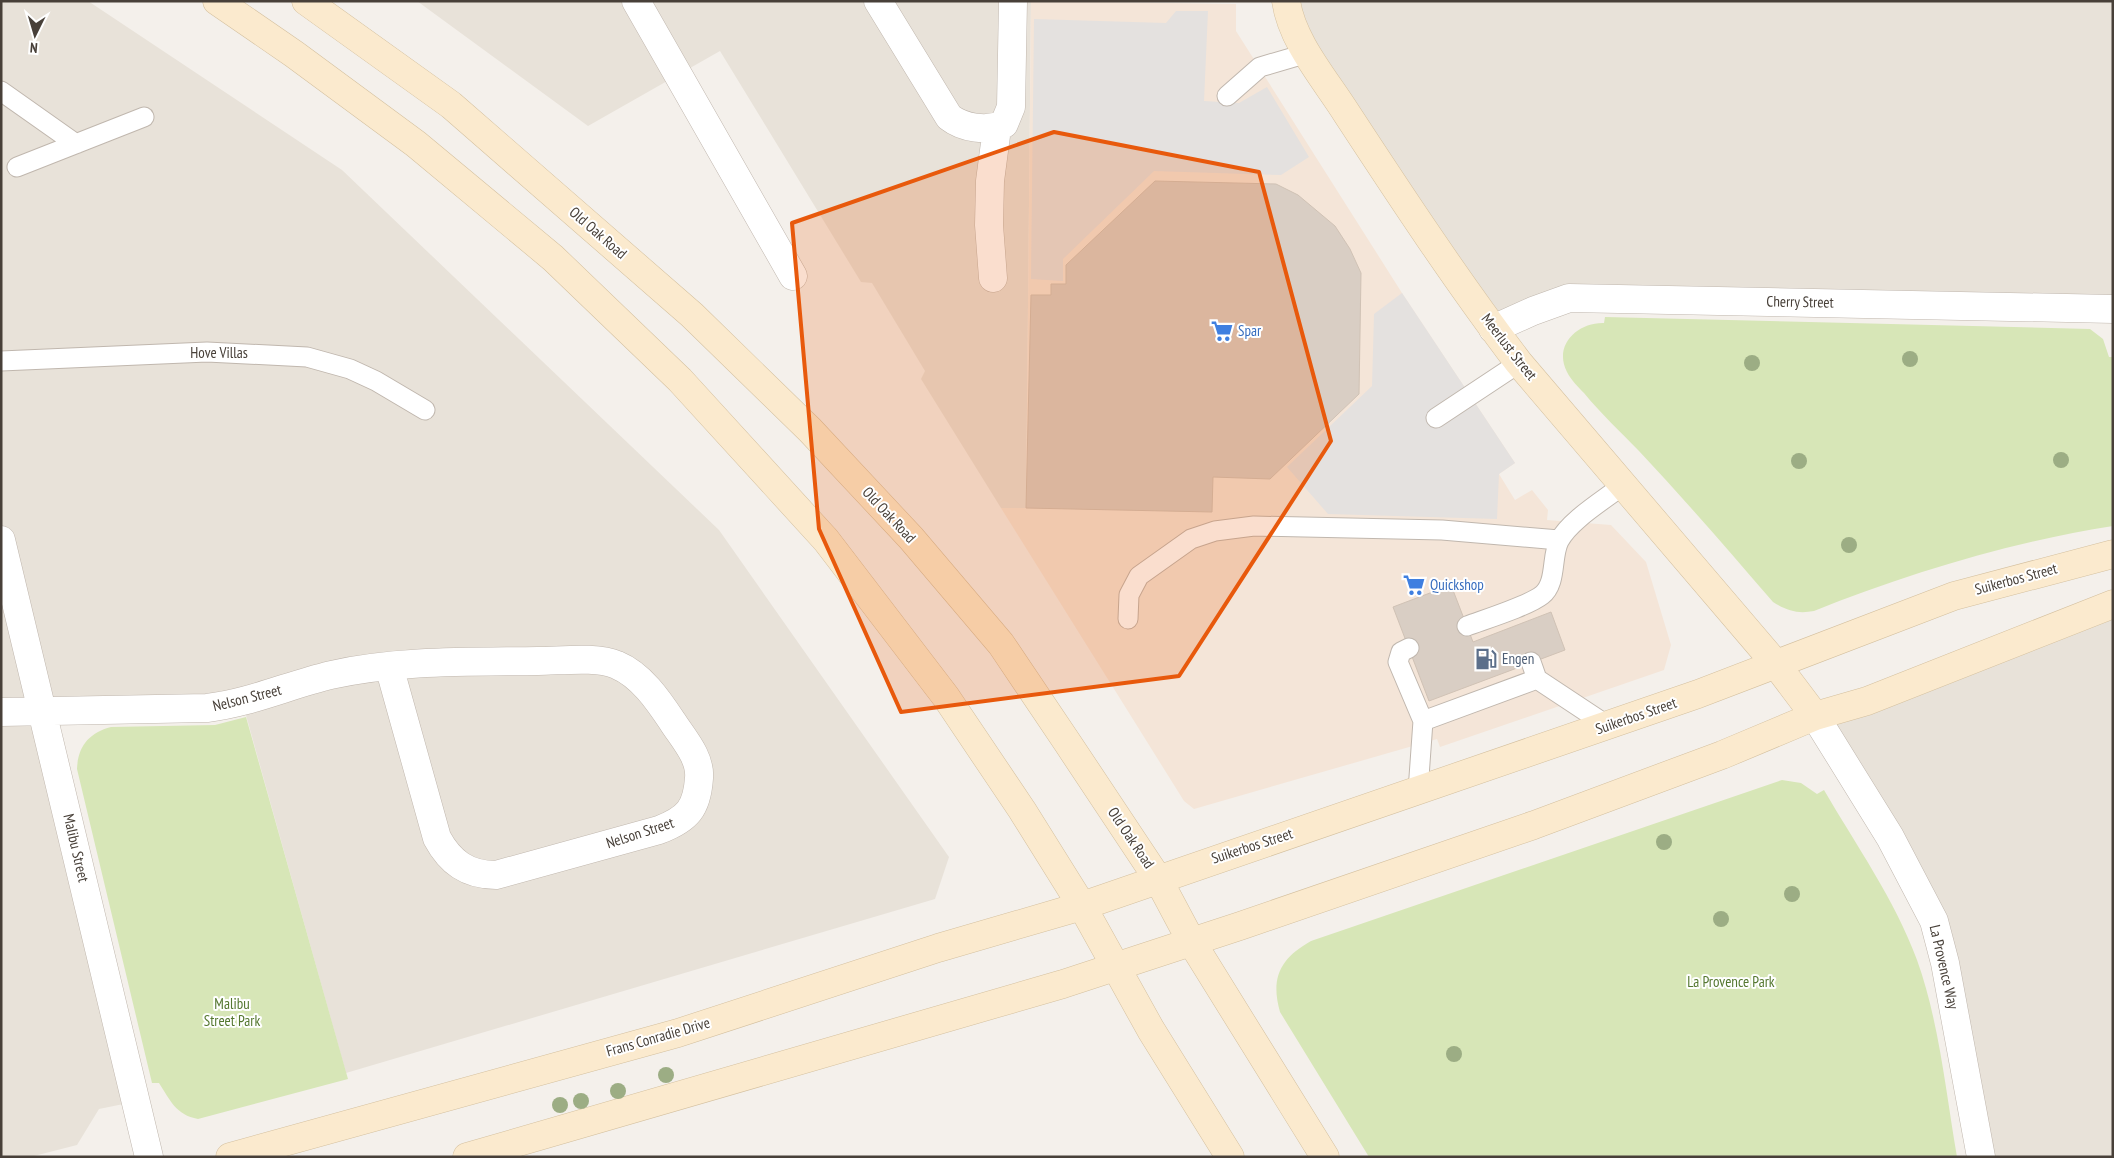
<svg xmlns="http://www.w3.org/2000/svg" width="2114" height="1158" font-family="'PT Sans Narrow',sans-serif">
<rect width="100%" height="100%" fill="#f4f0eb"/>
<path fill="#e8e2d9" d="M1,1H88L342,170L719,530L949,857L935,899L346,1073L242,701L45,711L138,1101L99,1109L77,1145L30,1157H1Z
M417,1H1031L1026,508H1001L921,379L925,371L872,283L861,282L720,51L588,126Z
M1288,1H2113V308L1564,295L1493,326Z
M2113,602V1157H1984L1954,987L1816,713Z"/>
<path fill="#f4e5d8" d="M1031,1L1236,4V31L1402,293L1515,463L1499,474L1515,500L1532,490L1548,510L1547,520L1611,525L1646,562L1671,645L1664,670L1440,747L1437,739L1194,809L1184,801L1001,508H1026Z"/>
<path fill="#d7e6b7" d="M1605,317L2090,329L2103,339L2109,357H2113V526C2015,541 1906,574 1814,611C1798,614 1787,611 1773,602C1729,551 1685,500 1639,451C1620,431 1601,414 1584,393C1578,387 1571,380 1567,372C1553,345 1578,322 1604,323Z
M246,717L348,1079L198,1119C176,1115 170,1100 159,1083H152L77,769C78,746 89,733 111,727L215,725Z
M1782,780L1801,783L1817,794L1824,790C1856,845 1895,900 1917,960C1939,1021 1946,1093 1957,1157H1369L1280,1012C1270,977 1281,958 1311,941Z"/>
<path fill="#e4e1df" d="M1176,11H1208L1204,101L1239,103L1267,87L1309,157L1281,175L1154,171L1063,259V281L1031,279L1034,19L1166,23Z
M1402,293L1515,463L1499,474L1497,519L1328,514L1287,467L1372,386L1374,314Z"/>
<path fill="#d9cec4" stroke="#d0c2b5" d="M1155,181L1276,184L1298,195L1335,226L1350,249L1361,273L1359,394L1270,479L1213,477L1212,512L1026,508L1031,295H1051V284H1066V265Z
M1451,585L1473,642L1551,612L1565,650L1429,701L1393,607Z"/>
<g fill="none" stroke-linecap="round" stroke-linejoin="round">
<g stroke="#c0b7ae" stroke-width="21">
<path id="lane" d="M1,91L76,144
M1227,96L1260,67L1308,53
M17,167L144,117
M1,361L207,352L307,357L350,369L376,381L425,410
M1436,418L1519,363
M1128,619L1129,595L1139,576L1191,539L1215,531L1254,526L1442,530L1559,540
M1467,626C1486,619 1528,606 1542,595C1557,583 1551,557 1559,541C1570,520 1604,500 1623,485
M1409,648L1401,652L1398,662L1423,721
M1531,662L1537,679
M1418,791L1423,721L1537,679L1608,726"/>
</g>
<g stroke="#c0b7ae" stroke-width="29">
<path id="street" d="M636,1L793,276
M878,1L949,117C963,128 987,132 1004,124L1011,107L1013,1
M993,278L989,225L990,181L997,128
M1493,329L1533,311L1569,298L2113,309
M1,540L149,1157
M1,712L207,708C250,703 289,685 331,675C398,660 470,662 538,661C560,661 597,656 617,665C641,675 658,700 672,721C682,737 701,757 699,778C697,808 688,819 659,830L496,875C467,875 450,862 437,838L389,666
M1815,716L1890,837L1934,921L1945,963L1981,1157"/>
</g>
<g stroke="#d4c09f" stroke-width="29">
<path id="secondary" d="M217,1L294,54L416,144L553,258L680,380L826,540L946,697L1022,810L1082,906L1151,1030L1230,1157
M306,1L451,105L692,315L810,430L911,538L1001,644L1067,742L1158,879L1191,941L1325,1157
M1286,1C1292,42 1325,79 1347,114C1402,198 1458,283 1519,363L1775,663L1815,716
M230,1157L678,1033L938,948L1082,906L1698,694L1954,596L2113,554
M467,1157L1063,984L1240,926L1534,825L1722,755L1815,716L1867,701L2113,604"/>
</g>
<use href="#lane" stroke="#fff" stroke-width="19"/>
<use href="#street" stroke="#fff" stroke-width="28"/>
<use href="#secondary" stroke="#fbeace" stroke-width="28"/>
</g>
<g fill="#9cad84">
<circle cx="1910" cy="359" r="8"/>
<circle cx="1752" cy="363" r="8"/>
<circle cx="2061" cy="460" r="8"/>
<circle cx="1799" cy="461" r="8"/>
<circle cx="1849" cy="545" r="8"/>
<circle cx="1664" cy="842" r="8"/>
<circle cx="1792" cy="894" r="8"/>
<circle cx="1721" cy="919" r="8"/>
<circle cx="1454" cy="1054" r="8"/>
<circle cx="666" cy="1075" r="8"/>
<circle cx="618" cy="1091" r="8"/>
<circle cx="581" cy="1101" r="8"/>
<circle cx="560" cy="1105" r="8"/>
</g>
<path fill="#e8590c" fill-opacity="0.2" stroke="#e8590c" stroke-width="4" stroke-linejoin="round" d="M1054,132L1259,172L1331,441L1179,676L901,712L819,529L792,223Z"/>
<defs>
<g id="supermarket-bare" transform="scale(1.725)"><path d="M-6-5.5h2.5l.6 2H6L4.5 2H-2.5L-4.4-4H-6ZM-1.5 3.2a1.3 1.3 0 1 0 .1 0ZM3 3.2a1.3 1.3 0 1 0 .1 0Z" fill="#3f7fe0" stroke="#fff" stroke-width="2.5" paint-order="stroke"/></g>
<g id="fuel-bare" transform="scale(1.725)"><path d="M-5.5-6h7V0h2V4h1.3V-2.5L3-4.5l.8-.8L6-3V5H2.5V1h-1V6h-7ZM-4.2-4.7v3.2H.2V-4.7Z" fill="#5c6f8a" stroke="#fff" stroke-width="2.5" paint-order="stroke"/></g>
</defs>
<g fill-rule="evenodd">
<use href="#supermarket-bare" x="1222" y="331"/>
<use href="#supermarket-bare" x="1414" y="585"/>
<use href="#fuel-bare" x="1486" y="659"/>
</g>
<g text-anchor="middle" stroke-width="4" stroke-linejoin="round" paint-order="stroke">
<g font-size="15" fill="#484039" stroke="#fff">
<text transform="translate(598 233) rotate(41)" y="5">Old Oak Road</text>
<text transform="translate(1800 302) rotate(1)" y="5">Cherry Street</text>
<text transform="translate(1509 347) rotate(52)" y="5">Meerlust Street</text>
<text x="219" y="358">Hove Villas</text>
<text transform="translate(889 515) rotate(47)" y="5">Old Oak Road</text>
<text transform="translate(2016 579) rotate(-15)" y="5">Suikerbos Street</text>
<text transform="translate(247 698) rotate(-14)" y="5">Nelson Street</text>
<text transform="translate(1636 716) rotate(-19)" y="5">Suikerbos Street</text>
<text transform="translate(640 833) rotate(-18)" y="5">Nelson Street</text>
<text transform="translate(1131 838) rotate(56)" y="5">Old Oak Road</text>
<text transform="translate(1252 846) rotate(-18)" y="5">Suikerbos Street</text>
<text transform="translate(76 848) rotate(77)" y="5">Malibu Street</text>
<text transform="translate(1944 967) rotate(77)" y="5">La Provence Way</text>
<text transform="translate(658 1037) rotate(-16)" y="5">Frans Conradie Drive</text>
</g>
<g font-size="15" fill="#366cbe" stroke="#fff" text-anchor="start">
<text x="1238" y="336">Spar</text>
<text x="1430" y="590">Quickshop</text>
</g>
<g font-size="15" fill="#4e5e75" stroke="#fff" text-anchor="start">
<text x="1502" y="664">Engen</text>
</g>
<g font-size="15" fill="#54772f" stroke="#fff">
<text x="1731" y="987">La Provence Park</text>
<text x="232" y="1009">Malibu<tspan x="232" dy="17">Street Park</tspan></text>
</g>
</g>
<rect width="2114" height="1158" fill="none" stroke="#484039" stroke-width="5"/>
<g transform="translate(35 35) rotate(185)" stroke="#ffffff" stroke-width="4" paint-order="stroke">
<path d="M0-4L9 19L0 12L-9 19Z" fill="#484039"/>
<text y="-8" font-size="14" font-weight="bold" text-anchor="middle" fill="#484039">N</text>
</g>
</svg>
